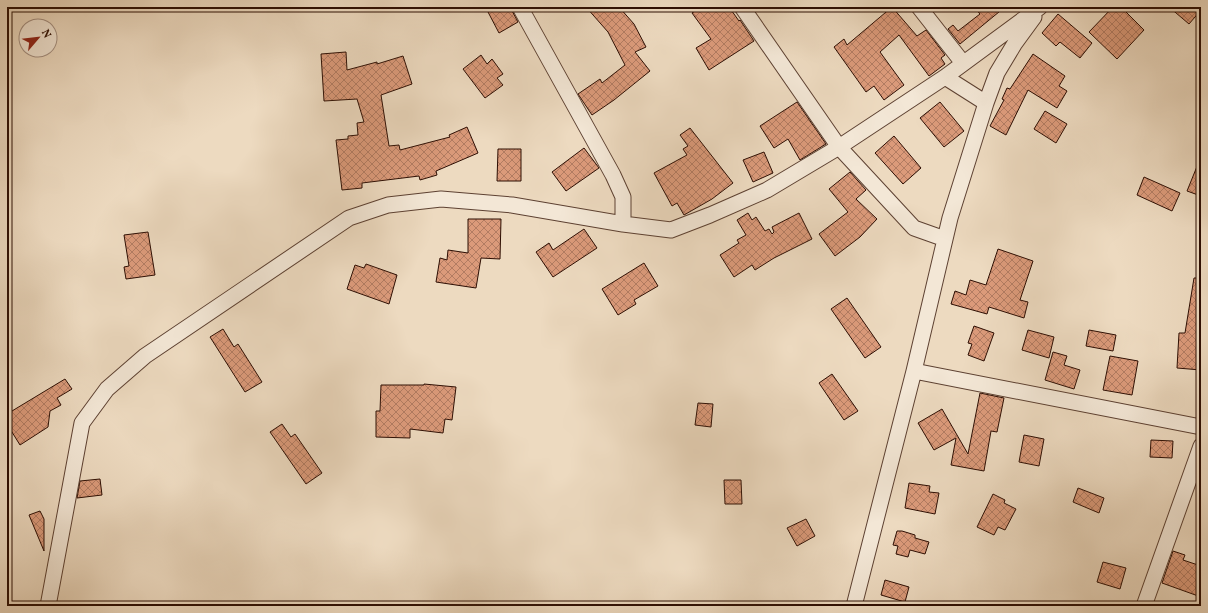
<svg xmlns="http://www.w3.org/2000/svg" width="1208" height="613" font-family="Vollkorn,serif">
<defs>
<pattern id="building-cross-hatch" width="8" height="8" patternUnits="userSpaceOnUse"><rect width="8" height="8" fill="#db9a7a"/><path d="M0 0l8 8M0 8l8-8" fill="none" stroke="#b27c62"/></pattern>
</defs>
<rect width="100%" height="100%" fill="#eddac0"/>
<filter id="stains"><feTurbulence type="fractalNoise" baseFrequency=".005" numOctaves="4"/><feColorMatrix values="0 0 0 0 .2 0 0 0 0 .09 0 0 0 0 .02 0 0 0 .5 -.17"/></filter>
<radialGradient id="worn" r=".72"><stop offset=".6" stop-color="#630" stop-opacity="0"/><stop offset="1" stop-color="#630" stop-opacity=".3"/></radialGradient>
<path fill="url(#building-cross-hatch)" stroke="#2d0e03" d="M498,7H510L518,22L499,33L488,12Z
M586,7H619L634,24L646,47L635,52L650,71L614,100L592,115L578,94L600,79L602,83L625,65L608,32Z
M701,7H729L739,21L740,20L754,41L709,70L696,48L711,39L692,13Z
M892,7L917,36L926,30L945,55L941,58L945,64L929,76L899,35L880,52L904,85L884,100L874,86L866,92L834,47L844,39L847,45Z
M974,7H1005L960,44L948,29L953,25L958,31L980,14Z
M1113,7H1121L1144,30L1117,59L1089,32Z
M1169,7H1201V10L1189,24Z
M1058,14L1092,43L1080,58L1060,42L1056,46L1042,33Z
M346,52L347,70L377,62V64L403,56L412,84L381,95L389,146L399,145L400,150L450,137L449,135L467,127L478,153L436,171L437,175L420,180L419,176L362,183V188L342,190L336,140L348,139V136L358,135L357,123L364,122L357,99L324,101L321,54Z
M1033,54L1065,76L1059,86L1067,91L1057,108L1028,90L1006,135L990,126L1004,100L1002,99L1007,88L1010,89Z
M481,55L487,64L492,59L503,74L497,78L503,85L485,98L463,69Z
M797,102L826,144L800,160L788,139L774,148L760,126Z
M940,102L964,131L944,147L920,118Z
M1045,111L1067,124L1056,143L1034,129Z
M690,128L733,183L712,199L684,215L677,203L672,206L654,173L687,155L683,149L688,146L680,135Z
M894,136L921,168L903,184L875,153Z
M584,148L599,168L566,191L552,172Z
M498,149H521V181H497Z
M764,152L773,173L753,182L743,160Z
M1200,159H1201V196L1187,191Z
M850,172L866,190L856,199L877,219L860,237L835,256L819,234L848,212L829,189Z
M1144,177L1180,193L1172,211L1137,195Z
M748,213L752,220L756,217L765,231L769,229L772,234L774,232L772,227L799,213L812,239L774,258L755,270L752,265L734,277L720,255L739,243L737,240L746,235L737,220Z
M468,219H501L500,259L481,258L476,288L436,282L440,258L447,260L448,250L468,253Z
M584,229L597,248L553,277L536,252L549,243L553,250Z
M148,232L155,275L126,279L124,267L129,266L124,235Z
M998,249L1033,261L1020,300L1028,302L1024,318L989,307L987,314L951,304L955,291L966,295L970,280L986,285Z
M644,263L658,286L634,300L636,304L618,315L602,289Z
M366,264L397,275L389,304L347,289L355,265L364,268Z
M1194,278H1201V370L1177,368L1179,333H1185Z
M847,298L881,347L865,358L831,309Z
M974,326L994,333L984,361L968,355L972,344L968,343Z
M223,329L234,347L238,344L262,382L245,392L210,337Z
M1028,330L1054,337L1049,358L1022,350Z
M1089,330L1116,335L1113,351L1086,346Z
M1053,352L1067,356L1064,365L1080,370L1074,389L1045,380Z
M1110,356L1138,361L1132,395L1103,390Z
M832,374L858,411L844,420L819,383Z
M65,379L72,389L57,398L61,405L50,411L48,427L20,445L7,424V414Z
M424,384L456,387L452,420L445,419L443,433L410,429V438L376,437V411H380L381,385H424Z
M980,393L1004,398L997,432L991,431L984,471L951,465L956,438L934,450L918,423L942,409L968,454Z
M698,403L713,404L711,427L695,425Z
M282,424L291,437L295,434L322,473L306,484L270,432Z
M1024,435L1044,439L1039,466L1019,462Z
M1151,440L1173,441L1172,458L1150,457Z
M100,479L102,495L77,498L80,481Z
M724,480H741L742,504H725Z
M909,483L930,486L929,492L939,493L935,514L905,508Z
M1078,488L1104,498L1099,513L1073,502Z
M993,494L1005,500L1004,503L1016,509L1005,530L998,527L994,535L977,527Z
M40,511L44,519V551L29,515Z
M806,519L815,536L797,546L787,528Z
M897,531H902L915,535V538L929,542L925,554L910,550L908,557L896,554L898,546L893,545Z
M1173,551L1185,555L1183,560L1201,566V597L1162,583Z
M1103,562L1126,568L1120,589L1097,582Z
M885,580L909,587L905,602L881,595Z"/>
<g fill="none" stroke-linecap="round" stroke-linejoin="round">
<g stroke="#5d4132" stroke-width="17">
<path id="minor" d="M520,7L613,175L623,197V224
M742,7L839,147L914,228L945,239
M919,7L963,63
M945,77L986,103
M914,371L1201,427
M48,606L82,423L107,389L145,356L349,218L388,205L441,199L512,205L623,224L671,230L710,215L767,190L839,147L945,77L1040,7
M854,606L914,371L950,218L986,103L997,73L1015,43L1034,17
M1144,606L1201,446"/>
</g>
<use href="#minor" stroke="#f3e7d6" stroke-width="15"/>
</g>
<rect width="1208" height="613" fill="none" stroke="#eddac0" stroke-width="24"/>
<rect x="8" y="8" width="1192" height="597" fill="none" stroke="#2d0e03" stroke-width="2"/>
<rect x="12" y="12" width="1184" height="589" fill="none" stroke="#2d0e03"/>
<g transform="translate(38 38) rotate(62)"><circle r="19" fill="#f3e7d6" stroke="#a49082"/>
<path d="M0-3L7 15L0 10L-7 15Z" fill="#8f2418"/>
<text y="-6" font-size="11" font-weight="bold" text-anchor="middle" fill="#2d0e03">N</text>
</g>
<rect width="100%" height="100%" filter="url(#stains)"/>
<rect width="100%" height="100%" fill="url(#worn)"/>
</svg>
